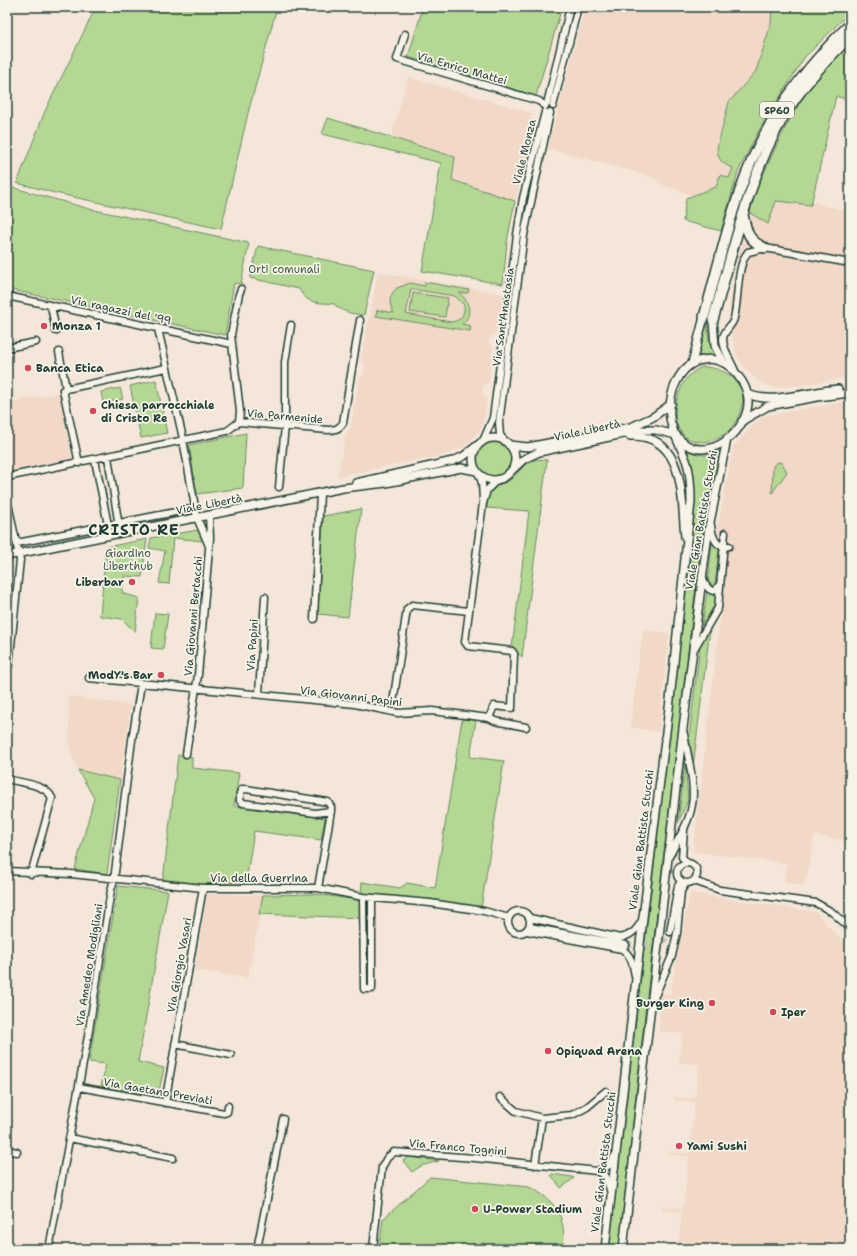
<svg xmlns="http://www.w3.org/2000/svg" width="857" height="1256" font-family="'Shantell Sans',sans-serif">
<rect width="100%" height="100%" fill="#f4e7d9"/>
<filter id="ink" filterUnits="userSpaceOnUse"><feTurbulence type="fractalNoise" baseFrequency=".025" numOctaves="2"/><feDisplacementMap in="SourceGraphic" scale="8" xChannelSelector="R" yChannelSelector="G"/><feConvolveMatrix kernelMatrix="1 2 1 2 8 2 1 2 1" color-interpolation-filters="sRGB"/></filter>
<g filter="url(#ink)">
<path fill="#f1d8c7" d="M585,7H772L771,24L756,71L729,102L727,166L733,168L729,178L716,187L693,195L663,185L653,177L551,149L548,152V148Z
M408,77L532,113L526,139L529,148L515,201L452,180L454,157L391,138Z
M776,201L811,205L812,202L850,212V378L778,388L762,384L745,369L737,356L731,331L730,300L736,268L750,213L768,224Z
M378,272L503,294L499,331L490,337L488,342L493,347L489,382L483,387L482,392L487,398L484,418L480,430L471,440L461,448L448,454L338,476L346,433L350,430L360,377L364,374L365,364L361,362Z
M59,393L72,458L8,471L7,403Z
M850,401V841L815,836L804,885L784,882L787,863L693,852L730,534L717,532L733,447L762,416Z
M643,630L669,633L659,732L630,727Z
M68,696L131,705L120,780L78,770L70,750Z
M690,893L816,912L846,945L849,956L843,985L850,987V1249H678L682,1212L661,1209L662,1206L683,1209L689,1157L668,1154V1152L689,1154L695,1102L674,1100V1097L695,1099L699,1065L678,1062L683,1034L659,1031L660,994H670Z
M207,894L263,895L248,978L195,970Z"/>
<path fill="#b4d893" stroke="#6a8a64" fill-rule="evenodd" d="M96,7H277L248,113L221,229L55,193L17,183L45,111Z
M423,7H562L536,96L408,57Z
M772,7H850V12L804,58L758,132L738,172L721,231L683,221L686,198L716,187L720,175L729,178L733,168C722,164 718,160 717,148L729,102L756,71L771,24Z
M850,44V101L836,96L811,205L776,201L768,224L750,213C753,195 761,179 769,162C791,112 810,82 850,44Z
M328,118L455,157L452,180L515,201L507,242L503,284L422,271L441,163L322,134Z
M7,186L90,209L249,243L241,284L234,283L225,335L7,289Z
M258,246L374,270L364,315C352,314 342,312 334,304C318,302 307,305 299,289L250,278Z
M425,282L469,290L468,293H459C470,301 473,315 462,324L471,326L470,331L376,316L377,310L394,313C388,304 389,295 397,288L410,283L425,286ZM411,289L455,296L464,305C465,314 461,321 451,322L406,314Z
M413,293L448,298L445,317L410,312Z
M707,322L709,342L715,356H698Z
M702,367C723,367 747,380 742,405C732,457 658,455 679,393C684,380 689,373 702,367Z
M156,380L167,433L141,438L130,386Z
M120,388L123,399L103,403L101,392Z
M246,433L243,488L197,494L189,445Z
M477 459a17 17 0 1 1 34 0a17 17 0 1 1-34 0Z
M687,450C700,456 707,457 720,451L707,508L701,543L646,1004L619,1249H609L692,541C695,507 696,484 687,450Z
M538,459L547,460L522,657L512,648L529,511L487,508C487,502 487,494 491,489C496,483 505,484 511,479C522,471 522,462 538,459Z
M778,462L782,463L787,472L772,493L773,466Z
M361,509L348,617L318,614L323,516Z
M198,530L204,541L173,538L169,584L159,583L165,551L149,548L151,538Z
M147,539L142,577L124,576L122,593L139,598L135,632L122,619L100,616L106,547Z
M712,543L719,549L715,584L712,586L708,581Z
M707,592L711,594L717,593L714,606L702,626Z
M155,613L168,614L163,649L151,648Z
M710,629L693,767L689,737L700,645Z
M462,719L476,720L470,757L504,761L481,908L361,893L362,882L400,888L407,883L435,888Z
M178,755L192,757V768L239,773L234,806L325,818L321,840L254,831L246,882L203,884L163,880Z
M685,762L688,800L678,823Z
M78,770L120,780L107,874L75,869L94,798Z
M118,886L168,891L138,1062L164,1068L158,1096L101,1086L106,1064L89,1062Z
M315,894L358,900L360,903V918L259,914L263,895Z
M408,1157L439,1161L421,1166L412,1172L403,1161Z
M552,1174L572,1177L574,1178L561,1188L551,1175Z
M430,1177L529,1187C556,1200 567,1218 563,1249H379L383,1219Z"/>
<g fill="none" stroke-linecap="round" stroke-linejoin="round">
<path stroke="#c9c5b8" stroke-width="6" stroke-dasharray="6 3" stroke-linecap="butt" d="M626,945C640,945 665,948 670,932"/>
<g stroke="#1f3d34" stroke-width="9">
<path id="minor" d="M405,34L397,59L539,101L545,106
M547,104L570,7
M553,106L578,7
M7,296L232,344
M51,306L56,331
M158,329L182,434L197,518L209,546
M7,348L36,342
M59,352L66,389L63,390L79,463
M735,371C731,361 723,350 723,339C723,330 733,326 734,318C739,299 736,266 748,252L765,248L850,263
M66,389L166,368
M239,422L328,430C335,430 339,429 343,423L360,320
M239,422L240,411L231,335L239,294L241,289
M504,440L500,435L499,423L524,235L550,113
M483,441L493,418L517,235L523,198L545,112
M108,457L120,533
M95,460L110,535
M479,474L482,483L483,500
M7,477L227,431L239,422
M279,487L285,426V362L291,325
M7,499L20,560L9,665
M711,525C712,536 716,549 729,546
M17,543L196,508
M703,578C704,584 707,589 713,591L717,589L719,585
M314,619L320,493
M694,649L718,608L725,533
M89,678L355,704L398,713L432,711L489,718L495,721L526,727
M259,694L265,597
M393,703L407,609L412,605L469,611
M489,718L494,706L512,708L514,654L512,651L468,646L465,642L483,503L487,490L498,479
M186,754L198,675L210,538L209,515
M7,779C21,783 46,784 52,798L31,874
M684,830L682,857L687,863
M670,855C678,839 689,823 692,805C696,785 687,754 684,734
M677 873a10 10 0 1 1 20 0a10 10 0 1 1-20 0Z
M7,871L71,874L203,888H318L363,897L430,903L484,911L509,918
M694,881L720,890L816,903L832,912L850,928
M318,888L331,811V807L328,802L246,789H242L240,793V801L243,803L315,813L331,811
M363,897L364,989H372V898
M508 922a11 11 0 1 1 22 0a11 11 0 1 1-22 0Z
M530,918L620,938C631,936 637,930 642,920
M530,927L626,945
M527,931L622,949C632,956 633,965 635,976
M670,932L678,886L681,881
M654,998L672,956L677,933L681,891L686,883
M175,1044L231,1055
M79,1087L224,1113L227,1112L228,1106
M500,1097L516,1111L542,1118L572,1115L587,1107L606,1091
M165,1103L203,888
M69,1138L173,1158
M7,1150L17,1152
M535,1165L542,1118
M597,1171L608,1166L616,1154
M49,1249L88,1036L111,890L114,880L132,740L141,684
M257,1249L283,1119
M373,1249L382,1167L387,1158L394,1152L475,1158L597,1171L606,1177L611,1193"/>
</g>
<g stroke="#1f3d34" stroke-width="10">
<path id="major" d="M713,320L715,346L724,363
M692,363L704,317
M748,394C771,405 812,391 838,389
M742,421L768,406L817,397L850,393
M630,436C686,434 681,498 685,537
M473 459a21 21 0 1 1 42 0a21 21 0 1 1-42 0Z
M509,445L528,447L631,427L653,417L671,404
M509,473L524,459L539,452L642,430H656L676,435
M356,483L453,461L464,456L479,444
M7,556L343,488L386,483L461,468L477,471
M605,1249L644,909L670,700L691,502C691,489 691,476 687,463C682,448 672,433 670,418C668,395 678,364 703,360C712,358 724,361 731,368C738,375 745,383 747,393C756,428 704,472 676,435
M623,1249L683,728L704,564L709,527L727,439"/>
</g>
<g stroke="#1f3d34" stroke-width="12">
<path id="highway" d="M743,215C747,233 748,240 765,248
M704,317C720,261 732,200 758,147C781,100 813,60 850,24
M713,320C733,252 748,178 784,116C802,86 825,61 850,37"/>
</g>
<use href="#minor" stroke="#f7f3e8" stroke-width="6"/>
<use href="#major" stroke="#f7f3e8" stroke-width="7"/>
<use href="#highway" stroke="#f7f3e8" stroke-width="9"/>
</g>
</g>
<g fill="#d1495b" stroke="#f7f3e8" stroke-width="1.5">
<circle cx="44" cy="326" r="4"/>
<circle cx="28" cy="368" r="4"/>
<circle cx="93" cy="411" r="4"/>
<circle cx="132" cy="582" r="4"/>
<circle cx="161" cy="675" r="4"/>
<circle cx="712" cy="1003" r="4"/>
<circle cx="773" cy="1012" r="4"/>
<circle cx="548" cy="1051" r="4"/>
<circle cx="679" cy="1146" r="4"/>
<circle cx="475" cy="1209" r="4"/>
</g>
<g text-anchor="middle" stroke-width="3.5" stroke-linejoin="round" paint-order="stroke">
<rect fill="#f7f3e8" stroke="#60746a" stroke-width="1" x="760" y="102" width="34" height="16" rx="3"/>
<g font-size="10" font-weight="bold" fill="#1f3d34">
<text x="777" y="114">SP60</text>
</g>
<g font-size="11" fill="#1f3d34" stroke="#f7f3e8">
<text transform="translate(462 68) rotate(16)" y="4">Via Enrico Mattei</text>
<text transform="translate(524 152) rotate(-76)" y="4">Viale Monza</text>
<text transform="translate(121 310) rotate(12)" y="4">Via ragazzi del '99</text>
<text transform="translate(503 317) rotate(-82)" y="4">Via Sant'Anastasia</text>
<text transform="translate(285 416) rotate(5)" y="4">Via Parmenide</text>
<text transform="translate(587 430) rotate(-12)" y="4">Viale Libertà</text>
<text transform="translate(209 504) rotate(-11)" y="4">Viale Libertà</text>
<text transform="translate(701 520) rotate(-80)" y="4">Viale Gian Battista Stucchi</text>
<text transform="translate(193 616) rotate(-85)" y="4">Via Giovanni Bertacchi</text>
<text transform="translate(252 645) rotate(-86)" y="4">Via Papini</text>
<text transform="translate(351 696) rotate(7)" y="4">Via Giovanni Papini</text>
<text transform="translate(641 840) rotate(-83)" y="4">Viale Gian Battista Stucchi</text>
<text x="259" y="882">Via della Guerrina</text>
<text transform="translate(89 965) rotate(-81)" y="4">Via Amedeo Modigliani</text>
<text transform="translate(179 965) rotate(-80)" y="4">Via Giorgio Vasari</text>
<text transform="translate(158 1091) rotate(10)" y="4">Via Gaetano Previati</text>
<text transform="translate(458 1147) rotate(5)" y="4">Via Franco Tognini</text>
<text transform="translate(603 1162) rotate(-83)" y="4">Viale Gian Battista Stucchi</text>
</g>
<g font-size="11" fill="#3d5c47" stroke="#f7f3e8">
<text x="284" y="273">Orti comunali</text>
<text x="128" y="557">Giardino<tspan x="128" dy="13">Liberthub</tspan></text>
</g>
<g font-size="11" font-weight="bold" fill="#1f3d34" stroke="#f7f3e8" text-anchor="start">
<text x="52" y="330">Monza 1</text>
<text x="36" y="372">Banca Etica</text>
<text x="101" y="409">Chiesa parrocchiale<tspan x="101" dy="13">di Cristo Re</tspan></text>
<text x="124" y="586" text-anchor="end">Liberbar</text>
<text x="153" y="679" text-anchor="end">ModY's Bar</text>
<text x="704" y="1007" text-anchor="end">Burger King</text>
<text x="781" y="1016">Iper</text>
<text x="556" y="1055">Opiquad Arena</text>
<text x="687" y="1150">Yami Sushi</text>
<text x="483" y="1213">U-Power Stadium</text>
</g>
<g font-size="15" font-weight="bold" letter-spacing="1" fill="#1f3d34" stroke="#f7f3e8">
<text x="134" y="535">CRISTO RE</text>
</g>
</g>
<rect width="857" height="1256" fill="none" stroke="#f7f3e8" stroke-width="24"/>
<rect x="12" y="12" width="833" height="1232" fill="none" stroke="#1f3d34" stroke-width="1.5" filter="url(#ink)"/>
</svg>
